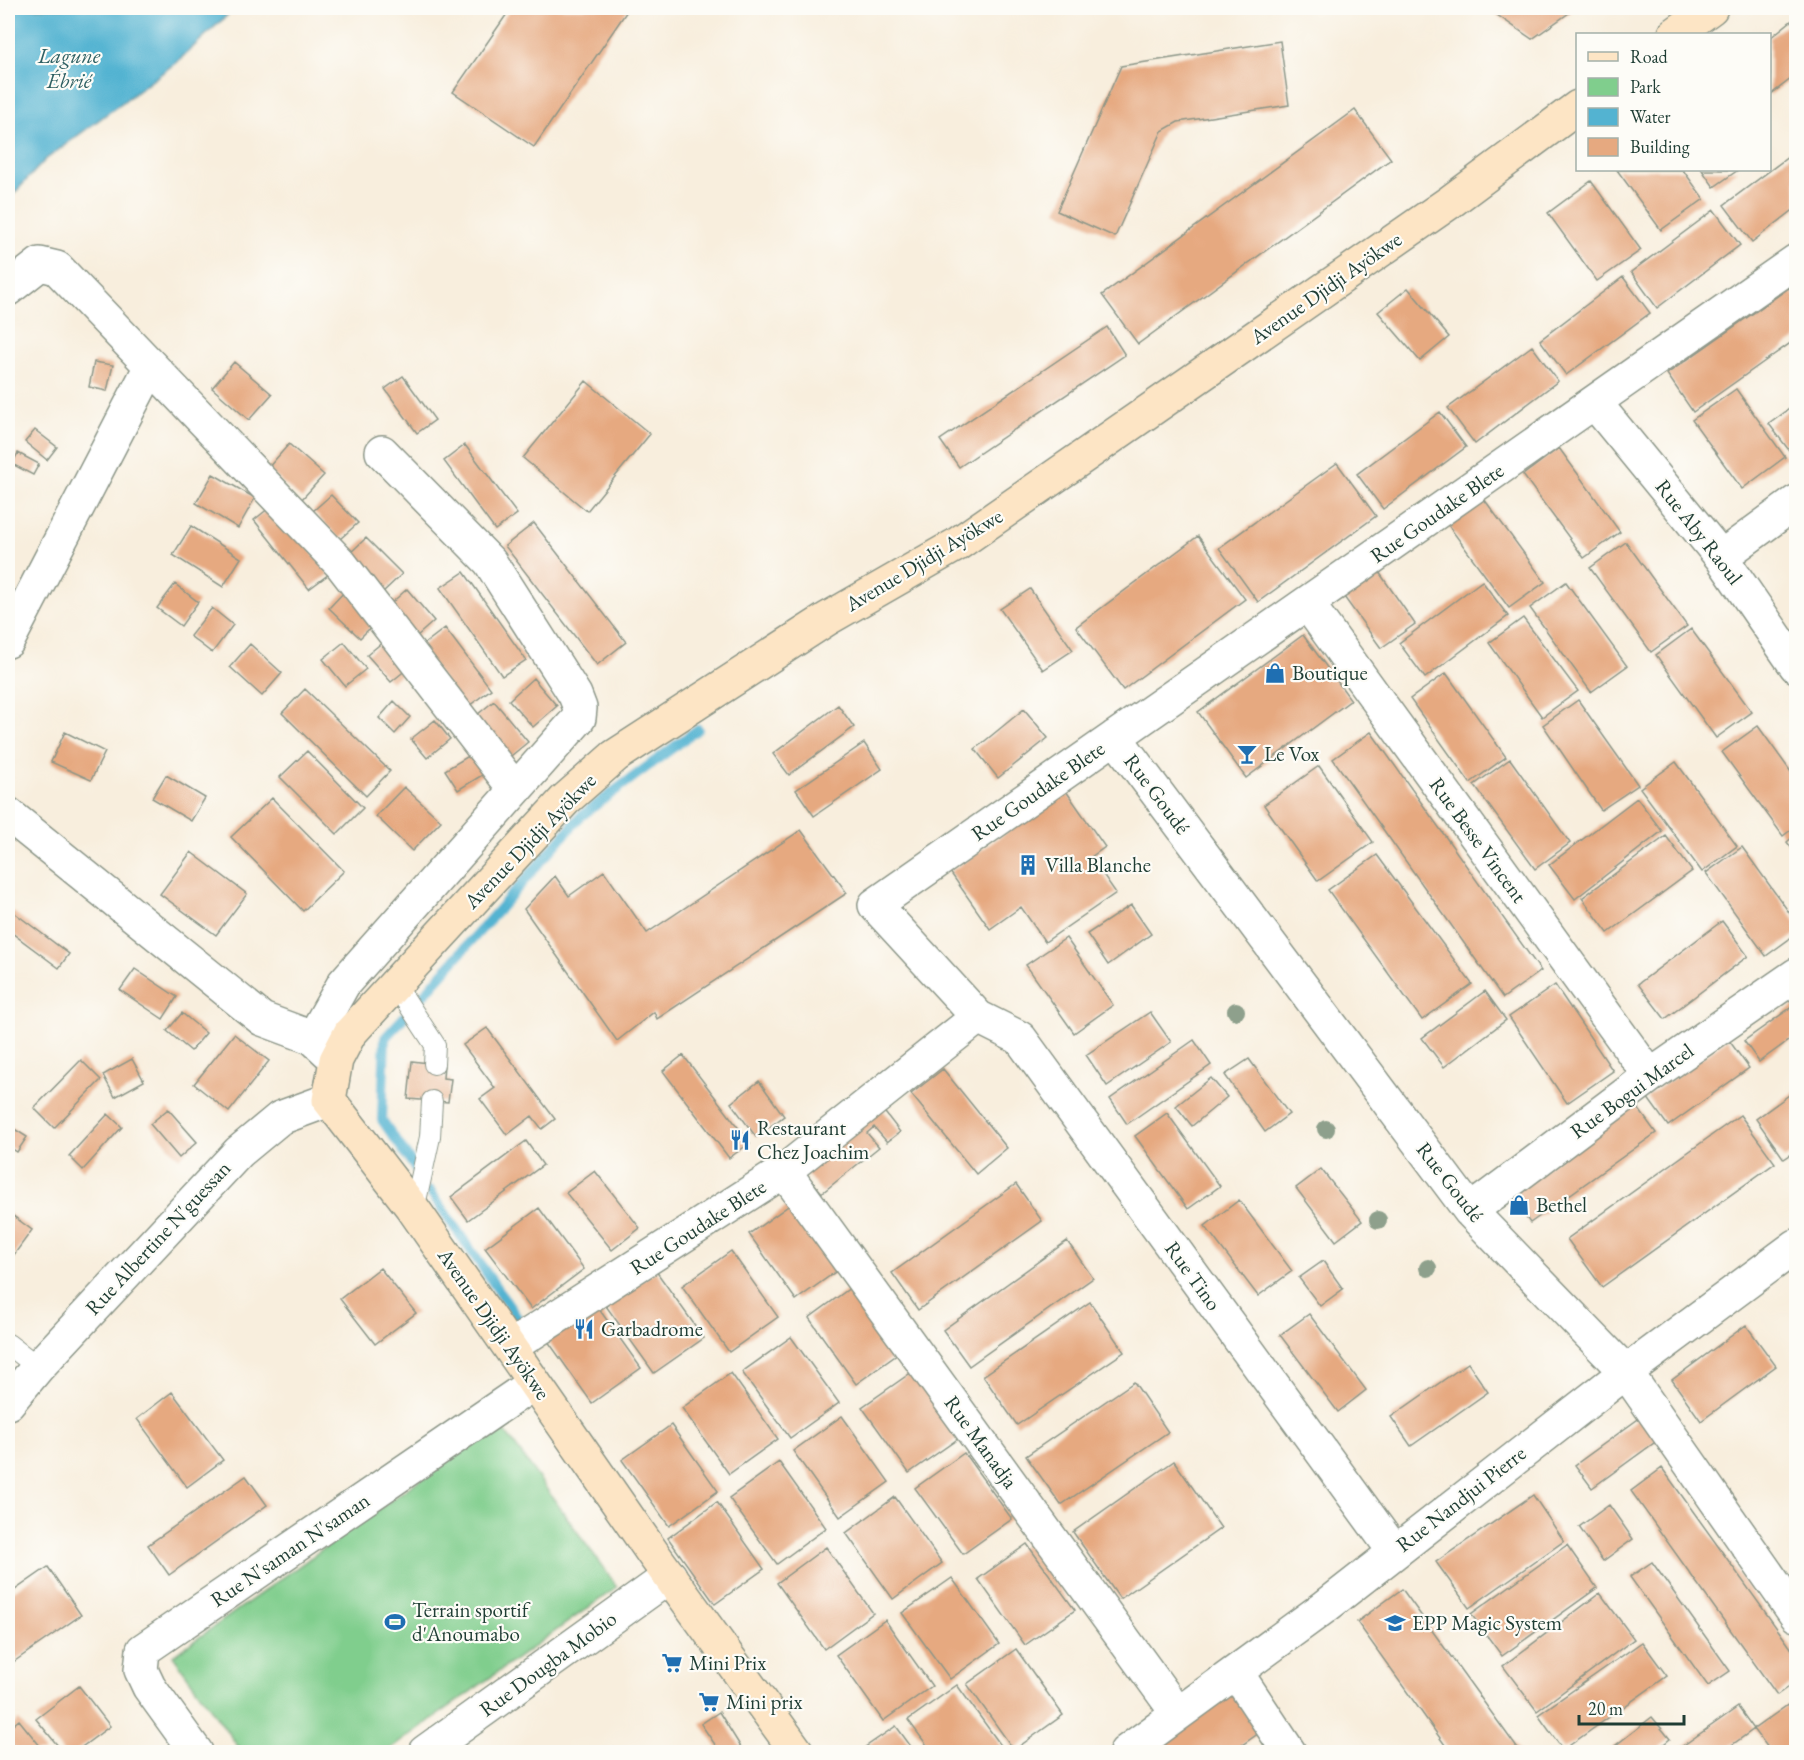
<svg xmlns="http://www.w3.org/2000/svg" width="1804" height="1760" font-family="'EB Garamond',serif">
<rect width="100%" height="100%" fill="#fdfcf7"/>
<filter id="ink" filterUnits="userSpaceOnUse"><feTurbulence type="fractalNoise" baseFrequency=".0167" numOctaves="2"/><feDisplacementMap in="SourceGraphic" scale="12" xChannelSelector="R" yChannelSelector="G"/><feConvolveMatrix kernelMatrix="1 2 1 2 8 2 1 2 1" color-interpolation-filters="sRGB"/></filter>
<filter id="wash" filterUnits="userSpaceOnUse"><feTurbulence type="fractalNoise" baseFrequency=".008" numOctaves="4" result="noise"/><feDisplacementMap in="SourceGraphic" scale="24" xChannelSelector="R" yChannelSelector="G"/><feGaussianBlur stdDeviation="1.35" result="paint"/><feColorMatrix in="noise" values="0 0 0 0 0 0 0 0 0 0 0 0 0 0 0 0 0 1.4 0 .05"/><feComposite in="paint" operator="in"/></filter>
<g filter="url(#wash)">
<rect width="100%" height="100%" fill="#f8eedd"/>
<path fill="#80ce8d" stroke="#508660" stroke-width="1.5" d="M499,1423L617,1587L386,1752H242L173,1656Z"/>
<path fill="#53b3d1" stroke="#397882" stroke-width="1.5" d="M8,8H235L178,61L45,160L8,200Z"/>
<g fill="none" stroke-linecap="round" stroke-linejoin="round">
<path stroke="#53b3d1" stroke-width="10" d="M420,999L581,816L698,729
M404,1017L385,1038L382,1120L416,1169
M430,1191L518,1319"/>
</g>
<g id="blocks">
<path fill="#e6a980" d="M511,8H629L534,147L453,92Z
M1487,8H1576L1532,39Z
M1796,17V75L1770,95V38Z
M1280,41L1289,105L1178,122L1162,131L1115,237L1057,211L1121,66Z
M1355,110L1391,159L1138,344L1102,295Z
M1796,151V208L1752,242L1724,205Z
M1617,170H1683L1704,199L1661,230Z
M1702,170H1738L1714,187Z
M1591,181L1641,250L1597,281L1548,213Z
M1714,210L1740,245L1657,308L1631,272Z
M1623,277L1650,313L1566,375L1540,340Z
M1408,288L1449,337L1420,361L1378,312Z
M1789,288L1796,298V339L1693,412L1667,374Z
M1107,327L1125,355L959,467L940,440Z
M1532,346L1558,381L1475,444L1448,408Z
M94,362L113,365L107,391L89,387Z
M234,362L272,394L249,420L212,388Z
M403,376L435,420L417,433L385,389Z
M586,381L650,434L587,511L523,458Z
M1736,389L1785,457L1742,489L1692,420Z
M1796,404V457L1795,458L1769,424Z
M1440,412L1466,447L1383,509L1357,474Z
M35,430L57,447L47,460L25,442Z
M289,444L324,475L302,499L267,469Z
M465,445L517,514L495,530L444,461Z
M1559,448L1620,532L1584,558L1523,475Z
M18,453L39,464L33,475L12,464Z
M1337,463L1376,516L1258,602L1219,548Z
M213,474L255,498L238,528L196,503Z
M331,495L358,523L340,539L313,511Z
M1484,499L1545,582L1509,608L1448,525Z
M274,504L329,574L309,589L254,520Z
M534,523L626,642L597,665L505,546Z
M191,526L241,558L223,587L173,555Z
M1198,536L1245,599L1123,690L1076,627Z
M366,538L402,574L382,593L347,556Z
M1626,542L1687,626L1651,652L1590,568Z
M464,572L526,660L502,676L440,588Z
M1379,572L1415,624L1381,648L1344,597Z
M1482,581L1508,616L1425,678L1399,643Z
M1566,582L1627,666L1591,692L1530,608Z
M175,584L198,602L181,626L157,608Z
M407,589L434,621L416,637L388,606Z
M1030,589L1073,650L1043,670L1000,609Z
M346,590L377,621L360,638L329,608Z
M212,608L233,625L212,653L190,636Z
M1523,618L1578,691L1542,717L1489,643Z
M445,628L491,689L465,709L419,648Z
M1691,629L1752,712L1716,738L1656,655Z
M1303,635L1351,700L1246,778L1198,712Z
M384,641L407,669L391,682L367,655Z
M344,642L366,669L345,686L323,659Z
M250,644L282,673L262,696L230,667Z
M1446,673L1506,757L1470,783L1410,699Z
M533,678L557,706L533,727L509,700Z
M305,689L390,771L366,796L282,713Z
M1578,700L1638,785L1601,810L1543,725Z
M394,701L410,717L395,734L379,718Z
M494,701L528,742L506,760L472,719Z
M838,705L854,727L789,775L773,754Z
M1024,709L1048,738L998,778L975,749Z
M435,720L450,739L427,758L411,739Z
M1758,726L1796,779V826L1783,836L1722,752Z
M65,732L105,752L91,780L51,762Z
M1371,732L1541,971L1503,998L1333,759Z
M864,743L882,769L814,816L796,790Z
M307,751L363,808L337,834L280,777Z
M472,754L484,774L458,790L445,770Z
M1510,759L1570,843L1535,869L1474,785Z
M1676,762L1737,846L1702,872L1640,788Z
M1319,766L1373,842L1318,881L1264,805Z
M166,775L205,798L191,821L152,798Z
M404,787L441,821L412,851L376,816Z
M1066,791L1105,847L1091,857L1116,893L1045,942L1021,907L990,929L950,872Z
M272,798L344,871L303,911L231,837Z
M1637,798L1662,831L1575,899L1549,865Z
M801,830L847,893L657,1019L654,1012L617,1041L524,909L555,876L569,896L604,871L647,933Z
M1796,834V854L1787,842Z
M1666,836L1692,871L1608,933L1582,898Z
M1742,847L1796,922V934L1766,956L1706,873Z
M191,852L247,894L216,935L160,894Z
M1377,855L1472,984L1422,1020L1328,890Z
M1131,905L1151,934L1108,965L1087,934Z
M8,908L69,954L59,968L8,930Z
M1722,921L1748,956L1665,1019L1638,984Z
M1066,938L1113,1005L1074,1033L1026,965Z
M135,969L177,997L163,1019L120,990Z
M1555,985L1613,1071L1567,1103L1509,1017Z
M1485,991L1506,1020L1444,1067L1422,1038Z
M1796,1004V1035L1759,1062L1744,1041Z
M1150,1012L1171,1042L1107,1086L1086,1055Z
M182,1013L206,1033L191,1051L167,1031Z
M487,1028L555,1119L542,1129L532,1116L507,1135L480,1099L495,1088L463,1045Z
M234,1034L269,1061L229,1112L194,1084Z
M1728,1039L1749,1068L1668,1126L1647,1097Z
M1194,1040L1211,1065L1127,1124L1110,1099Z
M683,1055L750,1143L729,1158L663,1071Z
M132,1059L144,1081L115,1097L103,1075Z
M1249,1059L1289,1114L1265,1132L1225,1075Z
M81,1060L101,1080L54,1128L34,1108Z
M412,1061L444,1065L443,1078L451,1079L448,1102L408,1099Z
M943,1069L1007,1148L976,1174L911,1094Z
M1211,1078L1227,1097L1192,1126L1176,1106Z
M759,1081L784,1116L756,1137L731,1103Z
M1796,1090V1151L1784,1159L1756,1119Z
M1635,1104L1656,1133L1530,1223L1509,1194Z
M879,1105L900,1132L887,1142L874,1127L867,1133L879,1147L822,1193L801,1167Z
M168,1109L197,1142L179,1158L150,1124Z
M1167,1113L1220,1186L1188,1209L1135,1136Z
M108,1114L122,1127L83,1170L69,1156Z
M1740,1115L1775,1163L1602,1287L1567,1239Z
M8,1125L27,1137L17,1152L8,1146Z
M526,1141L543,1165L468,1220L451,1197Z
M1321,1169L1362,1221L1336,1241L1296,1188Z
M595,1171L640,1228L612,1250L566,1193Z
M1016,1184L1042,1221L918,1310L892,1273Z
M798,1199L845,1265L796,1300L749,1234Z
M1239,1200L1292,1271L1258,1296L1205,1226Z
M539,1208L584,1269L531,1309L485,1248Z
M8,1212L32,1230L8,1263Z
M1067,1241L1093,1278L969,1366L943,1330Z
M731,1251L778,1317L729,1352L682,1286Z
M1323,1261L1343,1289L1320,1306L1299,1278Z
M380,1268L416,1313L375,1344L340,1299Z
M656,1271L704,1338L654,1373L606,1306Z
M857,1283L905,1349L856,1384L809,1318Z
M594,1302L641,1368L592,1403L545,1337Z
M1090,1302L1124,1352L1017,1425L983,1376Z
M1309,1314L1366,1390L1338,1412L1280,1335Z
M1746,1325L1776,1366L1701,1421L1672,1380Z
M791,1337L839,1403L790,1438L742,1372Z
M1468,1363L1488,1392L1411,1446L1391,1417Z
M912,1372L959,1438L909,1473L862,1407Z
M731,1373L778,1439L729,1474L682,1408Z
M1134,1382L1168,1432L1061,1505L1026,1456Z
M172,1392L223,1460L187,1487L137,1419Z
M842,1416L889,1482L840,1517L793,1451Z
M1641,1417L1658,1440L1592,1488L1575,1465Z
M671,1425L718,1491L669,1526L622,1460Z
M964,1453L1012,1519L963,1554L915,1488Z
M1174,1461L1221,1528L1120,1599L1073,1532Z
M779,1462L826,1528L777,1564L729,1498Z
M1662,1468L1796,1655V1681L1777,1695L1631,1491Z
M246,1476L267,1505L169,1575L148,1545Z
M1533,1495L1564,1541L1469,1608L1436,1562Z
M895,1497L942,1563L893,1599L846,1533Z
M717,1502L764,1569L715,1604L668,1538Z
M1609,1505L1633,1539L1603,1561L1579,1527Z
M1027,1544L1075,1610L1025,1645L978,1579Z
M1567,1545L1597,1588L1502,1656L1471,1614Z
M826,1547L873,1613L824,1649L777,1583Z
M1652,1562L1730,1671L1708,1686L1630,1577Z
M48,1567L81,1615L12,1663L8,1655V1595Z
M952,1578L999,1644L950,1679L902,1613Z
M1402,1589L1520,1752H1450L1357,1622Z
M1600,1593L1634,1639L1537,1711L1503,1666Z
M885,1620L932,1686L883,1721L836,1655Z
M1642,1642L1667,1676L1563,1750L1538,1715Z
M1016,1649L1063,1715L1014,1750L967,1684Z
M957,1685L1005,1751L1003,1752H932L908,1720Z
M79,1686L110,1726L75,1752H63L36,1719Z
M1228,1688L1259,1733L1232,1752H1157L1151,1744Z
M1796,1699V1752H1771L1754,1729Z
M1738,1707L1754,1729L1722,1752H1674Z
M719,1712L744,1752H720L701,1724Z
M1652,1717L1670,1739L1654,1752H1607Z
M19,1720L45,1752H18L8,1739V1729Z
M896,1726L915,1752H858Z"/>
</g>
</g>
<g filter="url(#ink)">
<use href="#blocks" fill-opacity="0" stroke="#8c9688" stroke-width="1.5"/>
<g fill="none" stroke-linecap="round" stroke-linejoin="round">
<g stroke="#8c9688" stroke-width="22">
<path id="lane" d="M395,984L435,1045L434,1064
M414,1210L430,1137L432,1101
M8,1344L38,1367"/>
</g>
<g stroke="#8c9688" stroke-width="36">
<path id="street" d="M8,289L40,264L57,268L341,564L514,788
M1595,403L1721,557L1796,666
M1721,557L1796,502
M1307,603L1650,1076
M8,641L151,366
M1115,737L1470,1211L1626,1372L1796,1615
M8,814L262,1019L313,1038L328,1052
M978,1017L1020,1038L1394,1551
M313,1038L344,983L579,718L580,708L575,695L490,562L382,452
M784,1171L1178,1714
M1470,1211L1650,1076L1796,975
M510,1347L784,1171L978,1017L875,905L1796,261
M8,1403L38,1367L239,1152L280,1118L329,1100
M1236,1672L1289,1752
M196,1752L149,1687L141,1670L143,1650L534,1383
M425,1752L670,1576
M1126,1752L1326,1606L1626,1372L1796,1246"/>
</g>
<g stroke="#8c9688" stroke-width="36">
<path id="secondary" d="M1675,34L1711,8
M797,1752L654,1555L414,1210L329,1100L336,1060L350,1033L565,800L615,756L827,619L956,545L1450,202L1578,107"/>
</g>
<use href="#lane" stroke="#fff" stroke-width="20"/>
<use href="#street" stroke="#fff" stroke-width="33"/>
<use href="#secondary" stroke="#fde5c5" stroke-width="33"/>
</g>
<g fill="#8ea08c">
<circle cx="1236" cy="1011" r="9"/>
<circle cx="1326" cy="1129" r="9"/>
<circle cx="1378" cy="1220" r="9"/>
<circle cx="1428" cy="1268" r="9"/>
</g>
</g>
<defs>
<g id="shop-bare" transform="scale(1.62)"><path d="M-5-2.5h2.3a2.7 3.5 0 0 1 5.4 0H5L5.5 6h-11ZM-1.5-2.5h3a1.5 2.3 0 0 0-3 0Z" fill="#1f6fb2" stroke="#fdfcf7" stroke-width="2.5" paint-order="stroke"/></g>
<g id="bar-bare" transform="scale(1.62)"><path d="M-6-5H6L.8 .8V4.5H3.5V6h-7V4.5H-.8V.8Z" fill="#1f6fb2" stroke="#fdfcf7" stroke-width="2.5" paint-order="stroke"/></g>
<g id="building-bare" transform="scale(1.62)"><path d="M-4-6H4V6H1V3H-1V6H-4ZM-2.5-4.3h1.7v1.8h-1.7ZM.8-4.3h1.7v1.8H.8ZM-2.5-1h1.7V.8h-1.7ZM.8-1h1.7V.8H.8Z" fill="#1f6fb2" stroke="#fdfcf7" stroke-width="2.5" paint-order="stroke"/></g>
<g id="restaurant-bare" transform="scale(1.62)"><path d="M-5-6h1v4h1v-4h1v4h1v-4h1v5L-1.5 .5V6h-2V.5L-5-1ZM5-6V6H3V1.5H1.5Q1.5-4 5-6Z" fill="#1f6fb2" stroke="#fdfcf7" stroke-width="2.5" paint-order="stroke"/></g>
<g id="stadium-bare" transform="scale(1.62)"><path d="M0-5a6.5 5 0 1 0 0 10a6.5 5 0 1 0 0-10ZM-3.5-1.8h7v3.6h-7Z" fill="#1f6fb2" stroke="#fdfcf7" stroke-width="2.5" paint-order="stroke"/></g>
<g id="school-bare" transform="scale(1.62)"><path d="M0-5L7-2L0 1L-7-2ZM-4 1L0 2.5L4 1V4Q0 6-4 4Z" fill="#1f6fb2" stroke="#fdfcf7" stroke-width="2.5" paint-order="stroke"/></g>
<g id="supermarket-bare" transform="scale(1.62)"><path d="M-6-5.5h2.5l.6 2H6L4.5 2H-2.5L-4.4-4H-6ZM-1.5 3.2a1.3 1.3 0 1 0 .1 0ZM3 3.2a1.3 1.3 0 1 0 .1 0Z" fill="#1f6fb2" stroke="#fdfcf7" stroke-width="2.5" paint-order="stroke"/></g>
</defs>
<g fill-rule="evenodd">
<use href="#shop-bare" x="1275" y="673"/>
<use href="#bar-bare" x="1247" y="754"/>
<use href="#building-bare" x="1028" y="865"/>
<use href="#restaurant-bare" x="740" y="1140"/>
<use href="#shop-bare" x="1519" y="1205"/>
<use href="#restaurant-bare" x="584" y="1329"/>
<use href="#stadium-bare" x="395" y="1622"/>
<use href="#school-bare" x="1395" y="1623"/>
<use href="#supermarket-bare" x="672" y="1663"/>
<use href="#supermarket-bare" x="709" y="1702"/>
</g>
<g text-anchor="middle" stroke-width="4.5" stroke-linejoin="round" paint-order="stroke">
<g font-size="21" fill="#1f3d34" stroke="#fdfcf7">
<text transform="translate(1326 288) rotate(-35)" y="7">Avenue Djidji Ayökwe</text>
<text transform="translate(1437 513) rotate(-35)" y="7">Rue Goudake Blete</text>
<text transform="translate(1699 532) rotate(52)" y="7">Rue Aby Raoul</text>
<text transform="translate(924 560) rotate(-31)" y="7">Avenue Djidji Ayökwe</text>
<text transform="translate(1038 791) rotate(-35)" y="7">Rue Goudake Blete</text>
<text transform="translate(1157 794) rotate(53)" y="7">Rue Goudé</text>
<text transform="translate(1478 840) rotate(54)" y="7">Rue Besse Vincent</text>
<text transform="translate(530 841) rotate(-46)" y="7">Avenue Djidji Ayökwe</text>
<text transform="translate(1632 1091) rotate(-36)" y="7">Rue Bogui Marcel</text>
<text transform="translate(1450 1182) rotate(52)" y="7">Rue Goudé</text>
<text transform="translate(698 1227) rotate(-33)" y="7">Rue Goudake Blete</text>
<text transform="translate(158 1238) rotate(-47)" y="7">Rue Albertine N'guessan</text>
<text transform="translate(1193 1276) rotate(54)" y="7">Rue Tino</text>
<text transform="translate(494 1324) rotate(55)" y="7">Avenue Djidji Ayökwe</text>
<text transform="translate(981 1442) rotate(54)" y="7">Rue Manadja</text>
<text transform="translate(1461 1499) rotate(-38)" y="7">Rue Nandjui Pierre</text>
<text transform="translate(290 1550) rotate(-34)" y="7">Rue N'saman N'saman</text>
<text transform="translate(548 1664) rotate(-36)" y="7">Rue Dougba Mobio</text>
</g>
<g font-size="21" fill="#1f3d34" stroke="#fdfcf7" text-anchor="start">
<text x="1292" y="680">Boutique</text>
<text x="1264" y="761">Le Vox</text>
<text x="1045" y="872">Villa Blanche</text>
<text x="757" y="1135">Restaurant<tspan x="757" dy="24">Chez Joachim</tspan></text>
<text x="1536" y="1212">Bethel</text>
<text x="601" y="1336">Garbadrome</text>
<text x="412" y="1617">Terrain sportif<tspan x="412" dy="24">d'Anoumabo</tspan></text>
<text x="1412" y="1630">EPP Magic System</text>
<text x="689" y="1670">Mini Prix</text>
<text x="726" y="1709">Mini prix</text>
</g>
<g font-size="22" font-style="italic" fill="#2f6063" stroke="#fdfcf7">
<text x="69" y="63">Lagune<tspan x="69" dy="25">Ébrié</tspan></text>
</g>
</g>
<rect width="1804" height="1760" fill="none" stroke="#fdfcf7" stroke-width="30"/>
<rect x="1576" y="33" width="195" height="138" fill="#fdfcf7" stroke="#a4b0a9" stroke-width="1.5"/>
<rect x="1588" y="52" width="30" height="9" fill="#fde5c5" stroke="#a4b0a9" stroke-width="1.5"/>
<text x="1630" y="63" font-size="18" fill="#1f3d34">Road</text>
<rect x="1588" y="78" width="30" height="18" fill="#80ce8d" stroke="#a4b0a9" stroke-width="1.5"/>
<text x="1630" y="93" font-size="18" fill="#1f3d34">Park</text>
<rect x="1588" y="108" width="30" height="18" fill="#53b3d1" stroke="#a4b0a9" stroke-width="1.5"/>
<text x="1630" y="123" font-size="18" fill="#1f3d34">Water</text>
<rect x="1588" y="138" width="30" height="18" fill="#e6a980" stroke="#a4b0a9" stroke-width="1.5"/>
<text x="1630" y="153" font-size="18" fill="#1f3d34">Building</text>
<path d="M1579 1715v9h105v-9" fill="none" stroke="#1f3d34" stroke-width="3"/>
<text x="1588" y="1715" font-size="18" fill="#1f3d34" stroke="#fdfcf7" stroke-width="4.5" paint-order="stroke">20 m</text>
</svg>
